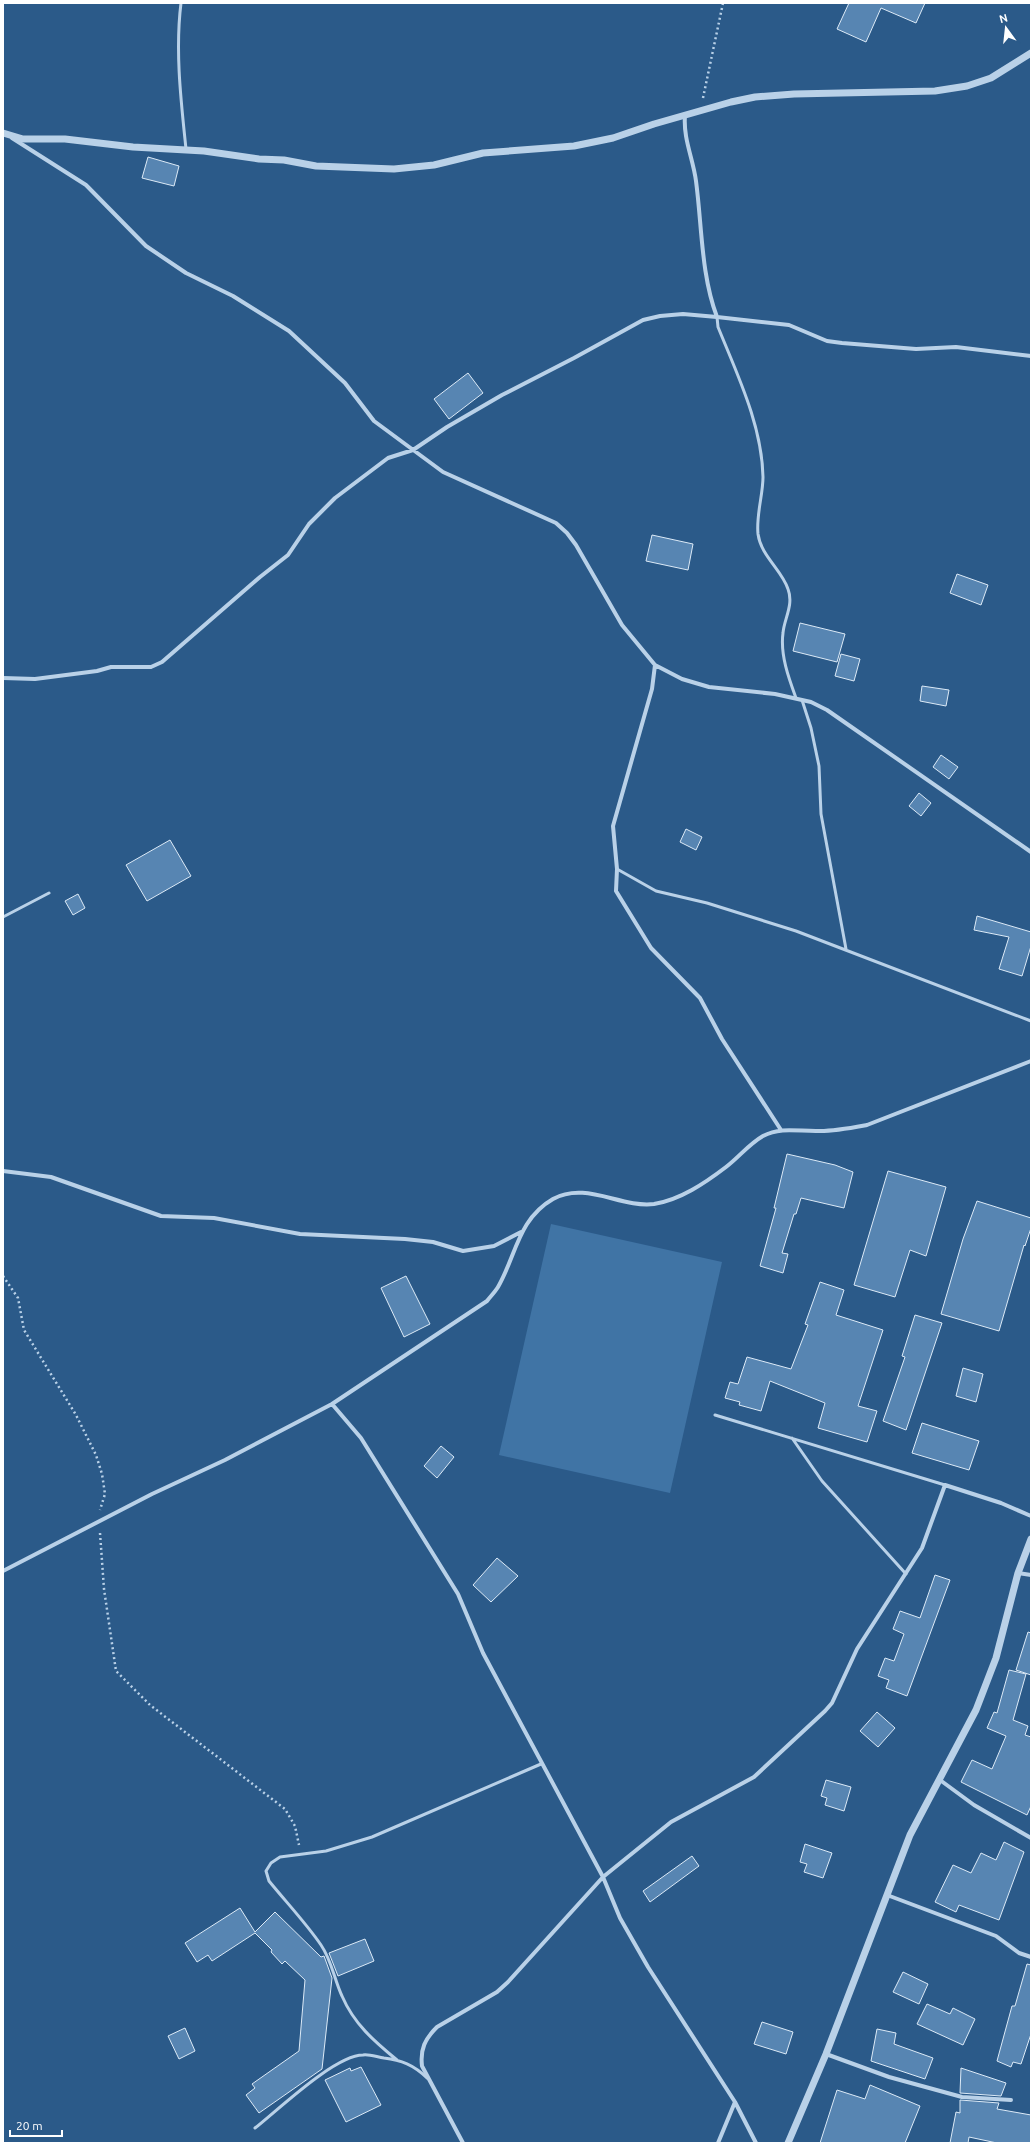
<svg xmlns="http://www.w3.org/2000/svg" width="1034" height="2146" font-family="Ubuntu,sans-serif">
<rect width="100%" height="100%" fill="#2b5a89"/>
<path fill="#4074a5" d="M551,1224L722,1262L670,1493L499,1455Z"/>
<path fill="#5785b2" stroke="#dceaf7" d="M849,3H925L916,23L881,8L866,42L837,29Z
M148,157L179,166L174,186L142,178Z
M468,373L483,393L449,419L434,399Z
M652,535L693,544L688,570L646,561Z
M957,574L988,585L981,605L950,593Z
M800,623L845,634L837,662L793,651Z
M841,654L860,659L854,681L835,676Z
M922,686L949,690L946,706L920,701Z
M941,755L958,767L949,779L933,767Z
M919,793L931,803L921,816L909,806Z
M686,829L702,837L696,850L680,842Z
M170,840L191,876L147,901L126,865Z
M78,894L85,908L73,915L65,901Z
M977,916L1031,932V946L1022,976L999,969L1009,937L974,930Z
M787,1154L835,1165L853,1172L844,1208L801,1198L796,1214H794L782,1253L788,1254L783,1273L760,1266L776,1208H774Z
M888,1171L946,1187L926,1256L910,1250L895,1297L854,1285Z
M977,1201L1031,1218V1228L1025,1246L1024,1245L999,1331L941,1314L963,1239Z
M406,1276L430,1324L404,1337L381,1288Z
M820,1282L844,1290L836,1315L883,1330L858,1406L877,1411L867,1442L818,1428L825,1403L770,1381L761,1411L739,1405L740,1402L725,1398L730,1382L738,1384L747,1357L791,1369L808,1325L805,1324Z
M915,1315L942,1323L906,1430L883,1421L905,1357L902,1356Z
M963,1368L983,1374L976,1402L956,1396Z
M922,1423L979,1441L969,1470L912,1453Z
M441,1446L454,1457L437,1478L424,1466Z
M497,1558L518,1576L491,1602L473,1585Z
M935,1575L950,1580L907,1696L886,1688L889,1680L878,1676L885,1658L894,1661L904,1634L893,1629L900,1611L920,1618Z
M1028,1632L1031,1633V1675L1016,1670Z
M1009,1670L1026,1674L1013,1720L1028,1726L1025,1735L1031,1737V1806L1027,1815L961,1782L972,1760L992,1769L1006,1736L987,1728L994,1712L997,1713Z
M877,1712L895,1728L878,1747L860,1731Z
M826,1780L851,1787L844,1811L825,1805L827,1798L821,1796Z
M1004,1842L1024,1852L999,1920L959,1905L956,1912L935,1902L953,1865L971,1873L981,1853L996,1860Z
M805,1844L832,1853L823,1878L804,1872L807,1864L800,1862Z
M692,1856L699,1866L650,1902L643,1891Z
M240,1908L255,1932L275,1912L321,1957L324,1956L332,1978L322,2069L259,2113L246,2095L255,2088L252,2084L299,2051L305,1980L285,1961L282,1964L271,1952L272,1950L255,1933L212,1961L208,1955L197,1962L185,1943Z
M365,1939L374,1961L338,1976L329,1953Z
M1027,1964L1031,1965V2034L1021,2064L1013,2062L1011,2067L997,2061L1012,2006H1015Z
M903,1972L928,1984L919,2004L893,1992Z
M927,2004L950,2014L953,2008L975,2019L963,2045L917,2024Z
M762,2022L793,2032L786,2054L754,2044Z
M185,2028L195,2051L179,2059L168,2036Z
M877,2029L896,2033L894,2044L933,2058L925,2079L871,2061Z
M361,2067L381,2105L346,2122L325,2080L350,2068L351,2071Z
M961,2068L1006,2083L1001,2096L960,2093Z
M870,2085L920,2106L905,2143H820L837,2090L865,2099Z
M960,2100L999,2103L997,2109L1031,2115V2143H997L969,2137L968,2143H950L956,2112L960,2113Z"/>
<g fill="none" stroke-linecap="round" stroke-linejoin="round">
<path stroke="#b9d1e8" stroke-width="2.5" stroke-dasharray="2 3" stroke-linecap="butt" d="M703,98L723,3
M3,1276L18,1298L24,1330L76,1415L96,1455L102,1474L105,1494L100,1510
M100,1533L104,1589L116,1671L150,1705L285,1809L295,1826L299,1845"/>
<path stroke="#b9d1e8" stroke-width="3" d="M181,3C175,51 181,101 186,149
M717,317L718,327C737,374 762,425 763,477C763,495 756,515 758,534C761,556 782,570 788,589C794,605 784,619 783,633C780,655 789,679 796,698
M802,700L811,728L819,766L821,814L846,949
M617,869L656,891L707,903L796,931L1031,1021
M3,917L49,893
M715,1415L945,1485
M792,1438L822,1481L906,1574
M397,2060C374,2041 354,2024 342,1996C334,1979 332,1961 321,1945C306,1923 286,1902 269,1881L266,1871L271,1863L280,1857L326,1851L372,1837L541,1764
M255,2128C278,2110 335,2055 363,2055C369,2054 377,2057 384,2058C401,2060 414,2065 427,2078"/>
<path stroke="#b9d1e8" stroke-width="4" d="M685,115C683,139 693,158 696,181C702,226 701,275 717,317
M12,138L86,185L146,246L186,273L233,296L289,331L345,383L374,421L443,472L556,523L567,533L576,545L622,625L655,665L682,679L709,687L775,694L811,702L827,710L1031,852
M655,665L652,689L613,826L617,869L616,891L651,948L700,998L722,1039L781,1130
M3,678L35,679L97,671L111,667H151L162,662L260,577L288,555L309,524L335,498L388,458L413,450L447,427L502,395L574,358L643,320L660,316L683,314L717,317L789,325L827,341L842,343L916,349L956,347L1031,356
M3,1171L51,1177L161,1216L214,1218L300,1234L405,1239L433,1242L463,1251L494,1246L521,1232
M332,1404L361,1438L458,1594L483,1653L603,1877L620,1918L648,1967L735,2102L756,2143
M3,1571L152,1494L225,1460L332,1404L487,1301C490,1297 495,1292 498,1287C516,1256 518,1219 553,1199C586,1181 620,1208 654,1204C680,1200 705,1183 726,1167C739,1157 749,1144 763,1136C782,1126 800,1132 820,1131C836,1131 851,1128 867,1125L1031,1061
M1018,1573L1031,1575
M940,1780L974,1805L1031,1838
M887,1895L996,1936L1019,1953L1031,1957
M826,2054L889,2077L962,2097L1011,2100
M463,2143L422,2066C420,2049 425,2039 437,2027L497,1992L508,1982L603,1877L671,1822L754,1777L825,1711L832,1703L857,1649L922,1548L945,1485L1001,1503L1031,1516
M718,2143L735,2102"/>
<path stroke="#b9d1e8" stroke-width="7" d="M3,133L23,139H65L133,147L204,151L259,159L284,160L316,166L394,169L434,165L483,153L574,146L613,138L654,124L731,102L755,97L794,94L935,91L967,86L991,78L1031,53
M788,2143L826,2054L910,1835L976,1710L996,1658L1018,1573L1031,1539"/>
</g>
<rect width="1034" height="2146" fill="none" stroke="#ffffff" stroke-width="8"/>
<g transform="translate(1006 28) rotate(345)" stroke="#2b5a89" stroke-width="3" paint-order="stroke">
<path d="M0-3L7 15L0 10L-7 15Z" fill="#ffffff"/>
<text y="-6" font-size="11" font-weight="bold" text-anchor="middle" fill="#ffffff">N</text>
</g>
<path d="M10 2130v6h52v-6" fill="none" stroke="#ffffff" stroke-width="2"/>
<text x="16" y="2130" font-size="12" fill="#ffffff" stroke="#2b5a89" stroke-width="3" paint-order="stroke">20 m</text>
</svg>
